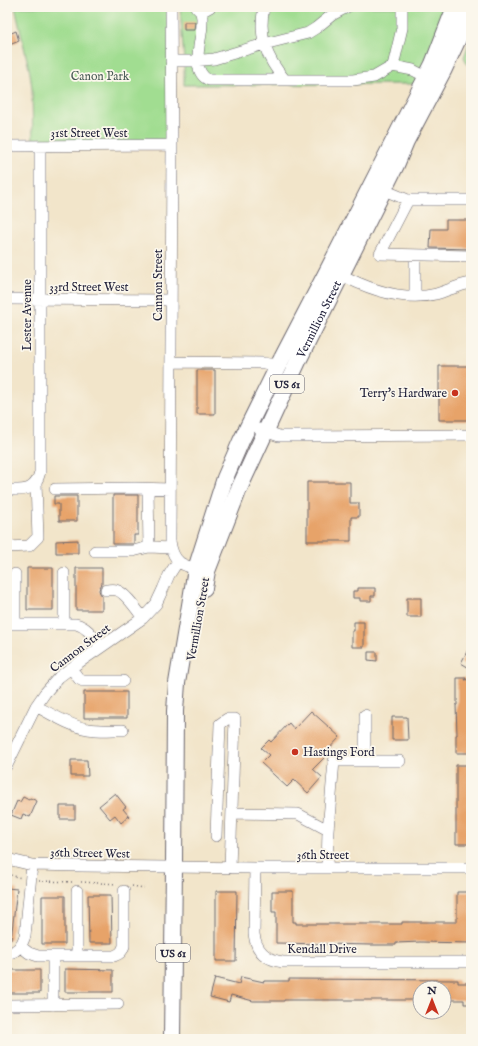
<svg xmlns="http://www.w3.org/2000/svg" width="478" height="1046" font-family="'IM FELL English',serif">
<rect width="100%" height="100%" fill="#fbf7ec"/>
<filter id="ink" filterUnits="userSpaceOnUse"><feTurbulence type="fractalNoise" baseFrequency=".025" numOctaves="2"/><feDisplacementMap in="SourceGraphic" scale="8" xChannelSelector="R" yChannelSelector="G"/><feConvolveMatrix kernelMatrix="1 2 1 2 8 2 1 2 1" color-interpolation-filters="sRGB"/></filter>
<filter id="wash" filterUnits="userSpaceOnUse"><feTurbulence type="fractalNoise" baseFrequency=".012" numOctaves="4" result="noise"/><feDisplacementMap in="SourceGraphic" scale="16" xChannelSelector="R" yChannelSelector="G"/><feGaussianBlur stdDeviation="0.9" result="paint"/><feColorMatrix in="noise" values="0 0 0 0 0 0 0 0 0 0 0 0 0 0 0 0 0 1.4 0 .05"/><feComposite in="paint" operator="in"/></filter>
<g filter="url(#wash)">
<rect width="100%" height="100%" fill="#f2e5ca"/>
<path fill="#a1dd91" stroke="#628066" d="M15,7H171L172,145L33,146L32,88L30,73Z
M180,7H447L433,43L415,84L184,85V61Z
M471,37V71L464,57Z"/>
<g id="blocks">
<path fill="#e7a369" d="M184,22H195L194,30H184Z
M16,31L19,41L7,46V35Z
M446,220H471V249L430,248L431,229H446Z
M439,366H471V420H439Z
M197,370H215V414H197Z
M307,482H350V503H359V517H351V541H307Z
M113,495H138V535H134V544H113Z
M54,496H77V521H59V504H54Z
M78,540V553H56V541Z
M27,568H53V610H27Z
M76,568H102V584L100,587L99,590L100,593L102,596V610H76Z
M358,588H375V596H371V601H360V598H353V591H358Z
M407,598H421V617H407Z
M354,622H364V647H352V631H354Z
M471,644V669L461,663Z
M368,652H377V661L368,660Z
M457,678H466L465,680L471,679V753H456V735H457L456,705H457Z
M84,692H127V718H84Z
M311,711L340,737L323,755L325,757L313,769L322,777L308,793L294,780L287,787L261,763L269,755L261,748L269,740L271,742L289,723L294,729Z
M392,717H407L408,740H392Z
M71,760H87L88,776H71Z
M456,765H471V844H456Z
M115,793L126,807L123,809L129,816L121,823L115,815L110,819L99,806Z
M23,797L29,800L30,798L37,801L30,817L23,814L21,819L11,815L17,801L20,802Z
M60,806H75V819H60Z
M7,888L17,889L11,940L7,939Z
M216,891H237L236,961H216Z
M272,891H293V922H296V924H402V922H457V892H471V943L420,942L396,943V945H371L276,943V912H272Z
M88,895H111L112,943H89Z
M42,896H65V944H42Z
M65,969L113,970V992H65Z
M7,970H40V993H7Z
M241,977L264,982V981H289V979L458,980V983H471V1004H464V1000H444V988H420V1000H284V1001H253L231,995L229,1002L210,997L215,978L239,984Z"/>
</g>
</g>
<g filter="url(#ink)">
<use href="#blocks" fill-opacity="0" stroke="#6b666d" stroke-width="1"/>
<g fill="none" stroke-linecap="round" stroke-linejoin="round">
<g stroke="#6b666d" stroke-width="12">
<path id="minor" d="M171,7L172,145L170,541C173,564 183,566 203,570
M196,7L201,12L202,18C202,23 202,28 201,34C199,48 192,73 209,80H353L374,77L393,66L402,28V7
M264,7C258,36 266,58 285,80
M201,12L210,7
M171,61H193L214,59L264,44L308,33L316,28L332,15L347,7
M393,66L413,70L432,80
M7,146L172,145
M384,190L408,200H471
M408,200L380,254L471,256
M415,255V296
M336,272C365,288 402,302 436,294C447,291 459,285 471,283
M7,299L171,300
M171,362L264,363L278,366
M259,429L279,436H298L471,435
M55,489L135,488L170,489
M148,489L149,547L171,548
M7,490C24,490 35,492 40,472V146
M7,547L29,546L38,537L36,483
M95,551H133L149,547
M64,573V624
M15,574V624
M106,590C109,590 113,589 116,590C125,592 137,610 143,618
M7,624H76C88,627 94,638 101,647
M71,668L79,679L83,681H123
M36,706C51,714 72,727 88,729C99,731 111,730 123,730
M365,715V761
M7,765L36,706L45,693L59,677L71,668L143,618L156,604L163,589L169,575L178,561
M232,813L298,814L328,830
M216,836L220,724L227,719H235L230,868
M7,859L32,865L81,866L255,868H471
M255,868L254,934C256,951 266,960 283,962H471
M327,868L328,830L334,761H400
M77,891V956
M20,946L29,953L38,956H114C120,954 122,952 124,946V891
M7,953C17,953 22,945 25,936L32,865
M53,956V1005
M7,1005L118,1004"/>
</g>
<g stroke="#6b666d" stroke-width="18">
<g id="highway">
<path id="s1" d="M204,588L207,571L238,491L299,359L396,165L406,141L444,69L463,28L471,7"/>
<path d="M172,1039L174,867L175,711L177,683L196,569L225,478L241,441L278,366L329,268L433,64L455,7"/>
</g>
</g>
<path stroke="#6b666d" stroke-width="1.5" stroke-dasharray="1 3" stroke-linecap="butt" d="M7,874L21,878
M39,881L75,882
M81,882L117,884
M132,886L144,888"/>
<use href="#minor" stroke="#fff" stroke-width="11"/>
<use href="#highway" stroke="#fff" stroke-width="16"/>
</g>
</g>
<g fill="#c8321e" stroke="#fbf7ec" stroke-width="1.5">
<circle cx="455" cy="393" r="4"/>
<circle cx="295" cy="752" r="4"/>
</g>
<g text-anchor="middle" stroke-width="3.5" stroke-linejoin="round" paint-order="stroke">
<g fill="#fbf7ec" stroke="#636270" stroke-width="1">
<rect x="270" y="375" width="34" height="18" rx="3"/>
<rect x="156" y="944" width="34" height="18" rx="3"/>
</g>
<g font-size="11" font-weight="bold" fill="#22223b">
<text x="287" y="388">US 61</text>
<text x="173" y="957">US 61</text>
</g>
<g font-size="12" fill="#485a55" stroke="#fbf7ec">
<text x="100" y="80">Canon Park</text>
</g>
<g font-size="12" fill="#22223b" stroke="#fbf7ec">
<text x="89" y="137">31st Street West</text>
<text transform="translate(158 285) rotate(-90)" y="4">Cannon Street</text>
<text x="89" y="291">33rd Street West</text>
<text transform="translate(27 315) rotate(-90)" y="4">Lester Avenue</text>
<text dy="4" stroke="none"><textPath href="#s1" startOffset="293">Vermillion Street</textPath></text>
<text transform="translate(198 619) rotate(-80)" y="4">Vermillion Street</text>
<text transform="translate(80 648) rotate(-37)" y="4">Cannon Street</text>
<text transform="translate(90 853) rotate(1)" y="4">36th Street West</text>
<text x="323" y="859">36th Street</text>
<text x="322" y="953">Kendall Drive</text>
</g>
<g font-size="12" fill="#22223b" stroke="#fbf7ec" text-anchor="end">
<text x="447" y="397">Terry's Hardware</text>
<text x="303" y="756" text-anchor="start">Hastings Ford</text>
</g>
</g>
<rect width="478" height="1046" fill="none" stroke="#fbf7ec" stroke-width="24"/>
<g transform="translate(432 1000)"><circle r="19" fill="#fbf7ec" stroke="#a4a2a5"/>
<path d="M0-3L7 15L0 10L-7 15Z" fill="#c8321e"/>
<text y="-6" font-size="11" font-weight="bold" text-anchor="middle" fill="#22223b">N</text>
</g>
</svg>
